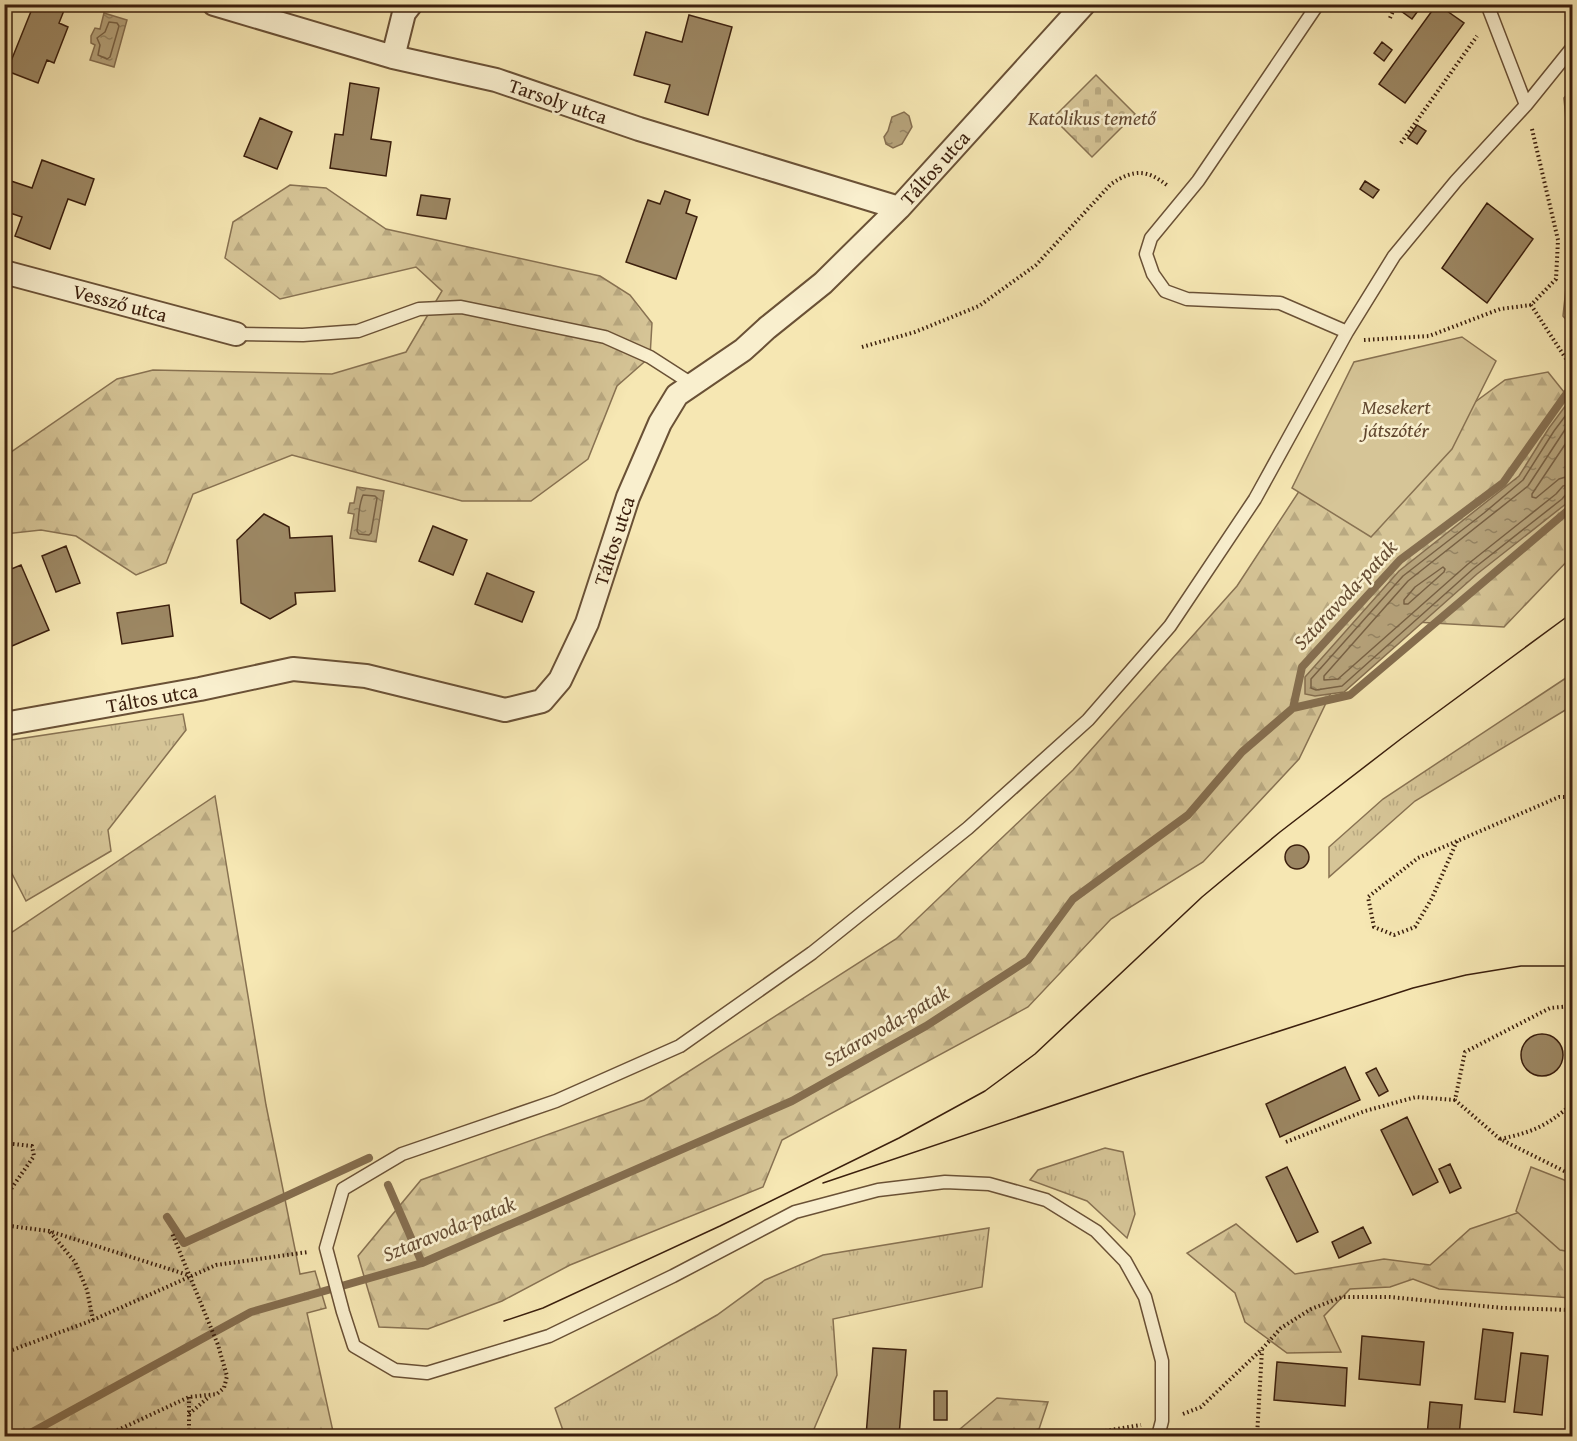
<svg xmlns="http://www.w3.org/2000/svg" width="1577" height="1441" font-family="'Gentium Book Plus',serif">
<defs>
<pattern id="grass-tufts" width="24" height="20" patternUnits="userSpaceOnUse" patternTransform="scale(1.5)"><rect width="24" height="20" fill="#d6c597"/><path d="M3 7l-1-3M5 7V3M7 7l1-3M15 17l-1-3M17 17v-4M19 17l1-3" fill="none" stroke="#b9a981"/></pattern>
<pattern id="forest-firs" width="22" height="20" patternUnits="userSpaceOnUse" patternTransform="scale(1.5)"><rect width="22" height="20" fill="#d6c597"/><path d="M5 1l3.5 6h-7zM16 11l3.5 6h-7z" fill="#b9a981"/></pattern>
<pattern id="cemetery-stones" width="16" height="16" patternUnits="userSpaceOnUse" patternTransform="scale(1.5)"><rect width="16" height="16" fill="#d6c597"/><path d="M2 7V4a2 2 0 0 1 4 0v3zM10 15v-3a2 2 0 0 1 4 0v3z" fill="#b9a981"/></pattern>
<pattern id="water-ripples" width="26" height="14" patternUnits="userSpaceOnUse" patternTransform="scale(1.5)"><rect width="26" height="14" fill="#b6a37b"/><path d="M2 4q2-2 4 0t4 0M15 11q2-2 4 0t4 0" fill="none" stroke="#958463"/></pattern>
</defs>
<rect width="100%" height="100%" fill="#f6e7b3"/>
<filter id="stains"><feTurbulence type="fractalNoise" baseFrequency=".00333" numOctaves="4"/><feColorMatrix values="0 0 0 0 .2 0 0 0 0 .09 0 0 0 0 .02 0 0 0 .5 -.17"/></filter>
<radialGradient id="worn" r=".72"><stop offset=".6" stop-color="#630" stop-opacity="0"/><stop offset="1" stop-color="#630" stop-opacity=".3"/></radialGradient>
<path fill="url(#grass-tufts)" stroke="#887252" stroke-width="1.5" d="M1572,674V706L1415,801L1329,877V847L1383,799Z
M183,714L186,730L108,830L111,851L26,901L5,860V741Z
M1105,1148L1123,1152L1135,1214L1127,1238L1087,1201L1030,1180L1038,1170Z
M989,1228L982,1287L833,1319L837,1375L811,1436H565L555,1408L717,1315L765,1280L823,1255Z"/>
<path fill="url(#forest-firs)" stroke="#887252" stroke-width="1.5" d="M1572,88V186L1564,98Z
M290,185L326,188L386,229L600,276L630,295L652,323L650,357L617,386L588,459L531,501H462L292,455L193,494L166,563L136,575L76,536L41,530L5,534L4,457L117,379L153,370L332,374L406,352L442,291L416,267L280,299L225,258L233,222Z
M1572,233V327L1563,316Z
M1548,372L1572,402V556L1504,627L1397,621L1341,672L1299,759L1203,862L1111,919L1028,1007L782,1140L763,1187L570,1265L502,1301L428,1329L379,1327L358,1256L421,1180L644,1100L896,939L1073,770L1237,586L1349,415L1418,444L1505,380Z
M215,796L266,1105L300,1274L315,1271L326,1308L307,1313L334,1436H5V937Z
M1529,1209L1572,1230V1298L1439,1289L1413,1279L1390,1287L1350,1289L1324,1316L1341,1352L1287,1353L1245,1322L1235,1293L1187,1253L1236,1224L1295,1274L1384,1259L1430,1265L1470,1229Z
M997,1398L1048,1402L1039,1429L1010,1436H962L960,1429Z"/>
<path fill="url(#cemetery-stones)" stroke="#887252" stroke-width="1.5" d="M1096,75L1135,114L1092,157L1053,118Z"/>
<path fill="#d6c597" stroke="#887252" stroke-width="1.5" d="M1462,337L1496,361L1452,449L1371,537L1292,488L1354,362Z
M1531,1167L1572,1183V1252L1560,1250L1516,1211Z"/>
<path fill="url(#water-ripples)" stroke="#856e4f" stroke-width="1.5" d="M104,13L127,20L114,67L90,60L95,45L91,43V36L95,28L100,29Z
M904,112L909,116L912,127L902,144L893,148L886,144L884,137L888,131L892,117Z
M1572,397V494L1567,503L1477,574L1344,692L1315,696L1305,694V677L1399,571L1519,476L1549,428Z
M357,487L384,491L376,542L350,538L354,514L348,513L350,503H354Z"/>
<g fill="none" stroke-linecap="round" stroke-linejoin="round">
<path stroke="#786144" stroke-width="1.5" d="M109,22L117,23L119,26L110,57L107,59L98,55L100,45L97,38L105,32Z
M1572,407L1554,431L1523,480L1484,513L1403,576L1311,679V688L1316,690L1342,686L1473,569L1562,499L1567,493L1572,492
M1572,419L1528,486L1408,581L1324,676V680L1338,679L1468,564L1556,494L1563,486L1572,484
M1572,434L1532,494V497L1536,498L1559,479L1572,475
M363,495L375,496L377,498L371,533L369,535L359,534L357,531C359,518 358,507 363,495Z
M1443,567L1445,569L1444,572L1408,604H1404V600L1415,587Z"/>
<path stroke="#856e4f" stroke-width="8" d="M1293,708L1350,695L1572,507
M388,1185L422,1263
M167,1217L184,1243L369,1158
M25,1436L251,1312L422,1263L792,1101L926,1026L1028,960L1073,899L1188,815L1242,752L1293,708L1302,667L1400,560L1503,483L1572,386"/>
</g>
<path fill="#9c8763" stroke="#3b1f0d" stroke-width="1.5" d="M34,4H56L65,8L59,23L68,27L54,63L47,60L38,83L7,71Z
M1405,4H1423L1412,19L1401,11Z
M1437,4L1464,23L1405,103L1379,84Z
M689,15L732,27L708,115L665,102L670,85L634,75L646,32L682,42Z
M1382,42L1392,50L1384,61L1374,53Z
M350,83L379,88L371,139L391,142L386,176L330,168L335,134L343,135Z
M260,118L292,132L277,169L244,156Z
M1417,125L1426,131L1417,144L1408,138Z
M42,160L94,179L85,205L68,199L50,249L15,236L22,217L4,211V200L11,181L32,188Z
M1365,181L1379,190L1373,198L1360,189Z
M665,191L690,200L686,213L697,217L676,279L626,262L648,200L660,204Z
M421,195L450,199L446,219L417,215Z
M1487,203L1533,239L1487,303L1442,268Z
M264,514L289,527L290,538L332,536L335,591L295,593L296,604L270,619L241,603L237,540Z
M433,526L467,540L453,575L419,561Z
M66,546L80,583L56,592L42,556Z
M21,565L49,630L12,646L4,630V572Z
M487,573L534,592L522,622L475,604Z
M169,605L173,636L122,644L117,613Z
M1285 857a12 12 0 1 1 24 0a12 12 0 1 1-24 0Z
M1521 1055a21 21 0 1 1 42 0a21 21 0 1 1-42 0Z
M1345,1067L1360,1100L1280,1137L1266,1104Z
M1376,1068L1388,1091L1379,1096L1366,1073Z
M1407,1117L1438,1182L1413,1195L1381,1130Z
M1450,1164L1461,1188L1450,1193L1439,1169Z
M1287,1167L1318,1232L1297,1242L1266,1177Z
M1363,1227L1371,1243L1339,1258L1332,1242Z
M1483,1329L1513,1333L1505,1402L1475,1399Z
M1362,1336L1424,1342L1420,1385L1359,1379Z
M873,1348L906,1350L899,1436H866Z
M1521,1353L1548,1356L1542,1415L1514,1412Z
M1277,1362L1347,1368L1345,1406L1274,1400Z
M934,1391H947V1420H934Z
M1430,1402L1462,1405L1459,1436H1427Z"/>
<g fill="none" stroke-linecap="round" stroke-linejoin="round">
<g stroke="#6a5136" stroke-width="15">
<path id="service" d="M1318,4L1198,181L1151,238L1146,254L1153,274L1165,291L1187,299L1280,303L1347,332
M1487,4L1526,105
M236,334L303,335L358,331L419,309L461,307L605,337L650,357L692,384
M1158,1436L1162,1421V1361L1145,1297L1125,1261L1096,1231L1046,1200L989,1184L945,1182L878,1190L795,1212L673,1276L549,1336L427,1373L395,1370L354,1346L343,1312L326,1248L343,1189L402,1154L556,1101L680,1046L812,953L968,828L1088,720L1170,626L1255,499L1347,332L1394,256L1456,181L1526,105L1572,48"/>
</g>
<g stroke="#6a5136" stroke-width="26">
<path id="minor" d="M214,4L393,57L496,80L639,129L899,208
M393,57L404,13L411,4
M4,272L236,334
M4,724L200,689L293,669L366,676L505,710L542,701L560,680L587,623L628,497L660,423L677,395L743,350L767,328L823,283L899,208L1084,4"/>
</g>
<path stroke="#3b1f0d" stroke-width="4" stroke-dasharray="1.5 3" stroke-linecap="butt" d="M1390,18L1396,4
M1532,129L1558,240L1556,279L1531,305L1572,368
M1401,143L1477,36
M1364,340L1429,336L1500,309L1531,305
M862,347L915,332L979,306L1036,265L1111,184C1134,169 1147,169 1168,186
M1457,841L1432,898L1415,927L1394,935L1374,927L1368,897L1418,858L1559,797H1572
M1572,1006L1550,1008L1465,1052L1455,1100L1500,1139L1572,1175
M1500,1139C1533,1132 1547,1126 1572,1104
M1286,1142L1365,1111L1416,1097L1455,1100
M4,1143L32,1146L34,1156L4,1199
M4,1223L10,1226L49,1231L188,1275
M50,1232L75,1262L87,1290L93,1320
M4,1353L93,1320L216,1265L308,1252
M189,1397V1436
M189,1414L210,1396
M1183,1414L1201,1407L1262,1349L1281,1328L1311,1309L1342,1297H1390L1503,1308L1572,1310
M105,1436L189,1397L217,1394L224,1388L227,1376L218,1345L172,1233
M1074,1436L1141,1425
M1257,1436L1262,1350"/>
<use href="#service" stroke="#f9efce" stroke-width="12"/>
<use href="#minor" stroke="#f9efce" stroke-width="22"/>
<path stroke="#3b1f0d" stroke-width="1.5" d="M823,1183L1140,1076L1413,988L1466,975L1521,966H1572
M504,1321L543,1308L720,1226L899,1138L985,1091L1035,1054L1202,897L1280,832L1402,738L1572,613"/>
</g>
<g text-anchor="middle" stroke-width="5" stroke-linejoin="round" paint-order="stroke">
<g font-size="20" fill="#3b1f0d" stroke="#f9efce">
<text transform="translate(558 101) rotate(19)" y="7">Tarsoly utca</text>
<text transform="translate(935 168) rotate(-48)" y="7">Táltos utca</text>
<text transform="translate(120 303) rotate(15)" y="7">Vessző utca</text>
<text transform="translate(614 541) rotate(-72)" y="7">Táltos utca</text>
<text transform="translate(152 698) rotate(-10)" y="7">Táltos utca</text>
</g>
<g font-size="20" font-style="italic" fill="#624830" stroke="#f9efce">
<text x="1092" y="125">Katolikus temető</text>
<text x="1396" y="414">Mesekert<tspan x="1396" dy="23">játszótér</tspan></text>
</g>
<g font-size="21" font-style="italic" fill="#664d34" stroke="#f9efce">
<text transform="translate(1345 595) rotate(-47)" y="7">Sztaravoda-patak</text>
<text transform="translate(886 1026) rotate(-30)" y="7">Sztaravoda-patak</text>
<text transform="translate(449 1229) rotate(-22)" y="7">Sztaravoda-patak</text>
</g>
</g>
<rect width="1577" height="1441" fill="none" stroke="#f6e7b3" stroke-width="24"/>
<rect x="6" y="6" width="1565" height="1429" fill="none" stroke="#3b1f0d" stroke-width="3"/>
<rect x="12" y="12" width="1553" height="1417" fill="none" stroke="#3b1f0d" stroke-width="1.5"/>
<rect width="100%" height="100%" filter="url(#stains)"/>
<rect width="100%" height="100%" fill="url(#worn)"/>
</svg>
